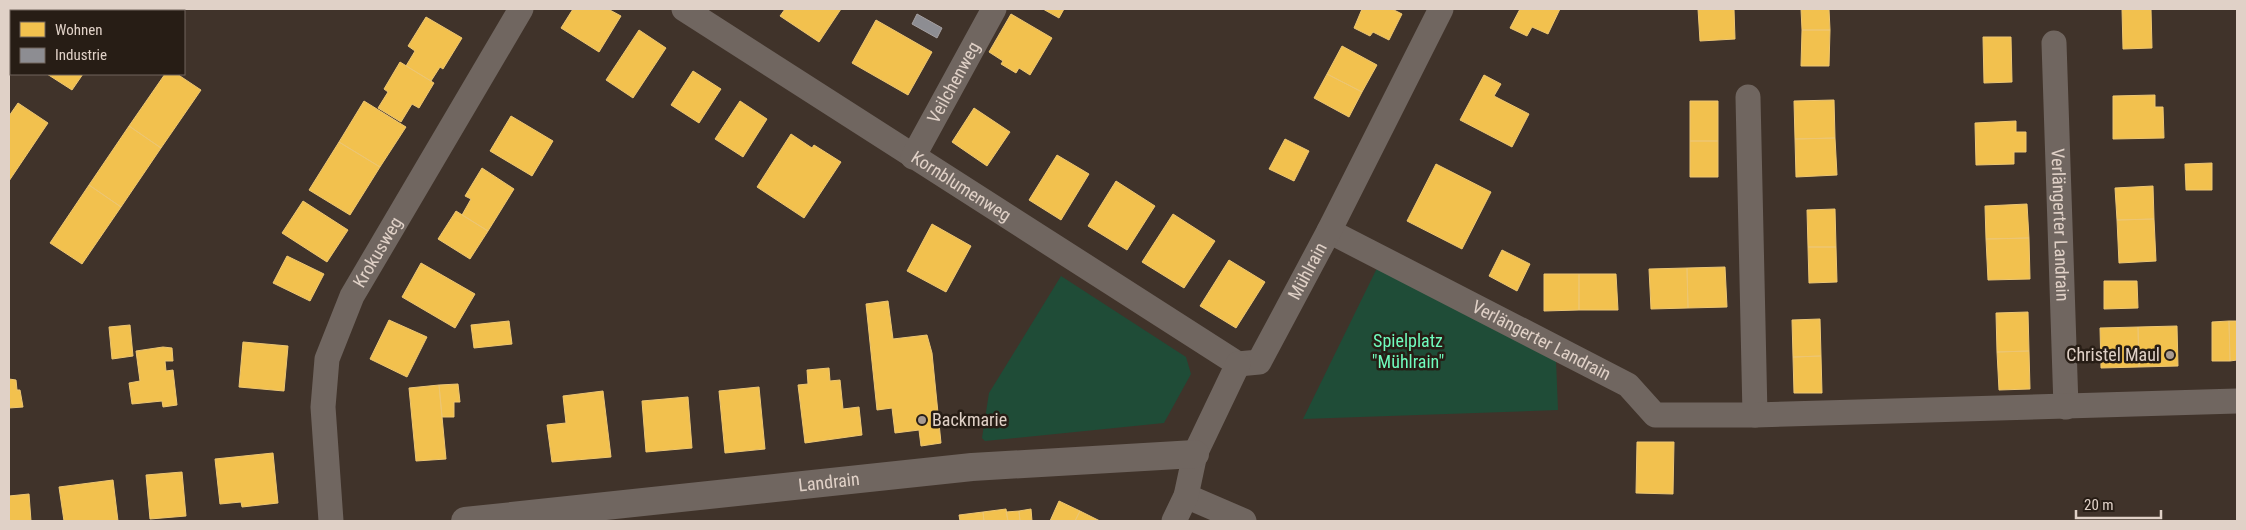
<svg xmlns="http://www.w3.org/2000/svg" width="2246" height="530" font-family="'Roboto Condensed',sans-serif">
<rect width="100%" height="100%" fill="#40332a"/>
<path fill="#1f4c37" d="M1379,264L1556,360L1558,410L1303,419Z
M1061,276L1186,357L1191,374L1164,423L985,441L982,438L989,393Z"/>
<path fill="#f2c14e" stroke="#edc672" d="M73,9H126L125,11H72Z
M573,9H608L621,16L599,52L561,28Z
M785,9H841L819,42L780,16Z
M1043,9H1064L1059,18Z
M1362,9H1392L1402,14L1389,40L1373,32L1370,36L1354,28Z
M1520,9H1560L1548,34L1532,27L1527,36L1510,28Z
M1698,9H1734L1735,39L1700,41Z
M1801,9H1829L1830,30H1802Z
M2122,9H2151L2152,48L2123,49Z
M1011,14L1052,38L1030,75L1019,68L1016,73L1001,64L1003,61L989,52Z
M426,17L462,38L443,69L440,67L431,81L406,66L415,51L408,46Z
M876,20L932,52L908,95L852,63Z
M639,30L666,48L633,98L606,80Z
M1802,30H1830L1829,66H1801Z
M1983,37H2011L2012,82L1984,83Z
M1342,46L1377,65L1362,92L1327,74Z
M400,62L434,83L419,108L412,104L401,122L378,108L388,92L384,89Z
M693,71L721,89L699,123L671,105Z
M47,74H83L72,90Z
M165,74H177L201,90L161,148L129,126Z
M1327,74L1362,92L1349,117L1314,98Z
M1484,75L1501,84L1494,96L1529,114L1512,147L1460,120Z
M2155,95V107H2163L2164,138L2113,139V96Z
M1834,100L1835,138L1795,139L1794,101Z
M364,101L406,127L380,167L339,142Z
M740,101L767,119L743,157L715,139Z
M1690,101H1718V141H1690Z
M18,103L48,123L9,181V116Z
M974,108L1010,132L987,166L952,142Z
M511,116L553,141L532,176L490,151Z
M2016,121V132H2026V152H2014V164L1976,165L1975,123Z
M129,126L161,148L121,207L89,185Z
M791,134L812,148L814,145L841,162L804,218L757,187Z
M1835,138L1837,175L1796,177L1795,139Z
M1285,139L1309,151L1294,181L1269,169Z
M1690,141H1718V177H1690Z
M339,142L380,167L350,215L309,190Z
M1057,155L1089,174L1061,220L1029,200Z
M2212,163V190H2186L2185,164Z
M1436,164L1491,192L1462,249L1407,221Z
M482,168L514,189L488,231L462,215L471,199L465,196Z
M1116,181L1155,206L1127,250L1088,226Z
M89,185L121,207L82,264L50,243Z
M2153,186L2154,219L2117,220L2115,188Z
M303,201L348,230L327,262L282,233Z
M2027,204L2029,238L1986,239L1985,206Z
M1835,209L1836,247H1808L1807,210Z
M456,211L488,231L470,259L438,239Z
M1173,214L1215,241L1184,288L1142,262Z
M2154,219L2156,261L2119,263L2117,220Z
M932,224L971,246L946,292L907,271Z
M2029,238L2030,279L1988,280L1986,239Z
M1808,247H1836L1837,282L1809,283Z
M1502,250L1530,264L1517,291L1489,276Z
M287,256L324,274L310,301L273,283Z
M1229,260L1265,282L1236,328L1200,306Z
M421,263L475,294L455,328L402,297Z
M1725,267L1727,307L1688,308L1687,268Z
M1687,268L1688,308L1651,309L1649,269Z
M1544,274H1579V310L1544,311Z
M1579,274H1616L1618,310H1579Z
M2104,281H2137L2138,308L2104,309Z
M888,301L893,339L927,335L932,353L941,443L921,446L919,430L895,433L892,408L877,410L866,304Z
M2028,312L2029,351L1997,352L1996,313Z
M1820,319L1821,356L1793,357L1792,320Z
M389,320L427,337L407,377L370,359Z
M509,321L512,344L474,348L471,325Z
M2229,321L2230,361H2212V322Z
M2229,321H2237V360L2230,361Z
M130,325L133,356L112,359L109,327Z
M2177,326L2178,366L2139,367L2138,327Z
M2138,327L2139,367L2101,368L2100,328Z
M243,342L288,346L284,391L239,387Z
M163,347L172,348L173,361H165L166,371L173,370L177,405L163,407L162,401L132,404L129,383L140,381L136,351Z
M2029,351L2030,389L1999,390L1997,352Z
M1821,356L1822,393H1794L1793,357Z
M829,368L830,381L840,380L843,409L859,407L862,435L805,443L798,385L808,384L807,370Z
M9,379L16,380L17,390H20L23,407L9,408Z
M458,384L460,402H454V417H442L439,385Z
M439,385L446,459L416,461L409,388Z
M759,387L765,449L725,453L719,391Z
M603,391L611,457L552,462L547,425L566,423L563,396Z
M688,397L692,448L646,452L642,401Z
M1637,442H1674L1673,494L1636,493Z
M273,453L278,503L242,507L241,502L220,504L215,459Z
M182,472L186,516L150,519L146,475Z
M113,480L118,521H64L59,487Z
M29,494L31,521H9V496Z
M1059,501L1080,511L1075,521H1050Z
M1006,509L1008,521H984L983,512Z
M1031,509L1032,521H1020L1019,511Z
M1019,511L1020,521H1008L1006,512Z
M1080,511L1100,521H1075Z
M983,512L984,521H960L959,515Z"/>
<path fill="#8d8d92" stroke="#a6a1a2" d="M917,14L942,28L937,38L912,24Z"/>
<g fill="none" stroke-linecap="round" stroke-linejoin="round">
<g stroke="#706660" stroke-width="25">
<path id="s1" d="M684,9L1238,364"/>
<path d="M30,11L31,9"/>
<path d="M9,42L11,39"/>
<path id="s2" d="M2054,43L2066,407"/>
<path d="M1748,97L1755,415"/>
<path id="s3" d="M913,157L994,9"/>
<path id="s4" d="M1329,231L1628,385L1655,415H1755L2237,401"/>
<path id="s5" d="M1238,364L1259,362L1329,231L1441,9"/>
<path d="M1186,496L1244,521"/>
<path id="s6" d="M331,521L323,407L327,359L352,296L521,9"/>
<path d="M1174,521L1186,496L1195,454L1238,364"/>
</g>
<path stroke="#706660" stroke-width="28" id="s7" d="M465,521L972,467L1195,454"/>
</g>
<g fill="#a89a90" stroke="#271d15" stroke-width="2">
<circle cx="2170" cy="355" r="5"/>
<circle cx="922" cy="420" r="5"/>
</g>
<g text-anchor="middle" stroke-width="5" stroke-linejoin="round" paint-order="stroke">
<g font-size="18" fill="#e0d1c7" stroke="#271d15">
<text dy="6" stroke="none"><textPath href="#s3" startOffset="85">Veilchenweg</textPath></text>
<text dy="6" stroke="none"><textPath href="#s1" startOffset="329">Kornblumenweg</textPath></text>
<text dy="6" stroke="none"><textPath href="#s2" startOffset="182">Verlängerter Landrain</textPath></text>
<text dy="6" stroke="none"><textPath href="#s6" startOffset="281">Krokusweg</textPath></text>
<text dy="6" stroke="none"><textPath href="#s5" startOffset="124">Mühlrain</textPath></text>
<text dy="6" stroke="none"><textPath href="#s4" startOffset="239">Verlängerter Landrain</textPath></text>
<text dy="6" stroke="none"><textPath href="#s7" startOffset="366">Landrain</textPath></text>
</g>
<g font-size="18" fill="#70fcbd" stroke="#271d15">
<text x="1408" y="347">Spielplatz<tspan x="1408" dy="21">"Mühlrain"</tspan></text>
</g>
<g font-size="18" fill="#e0d1c7" stroke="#271d15" text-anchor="end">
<text x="2160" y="361">Christel Maul</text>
<text x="932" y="426" text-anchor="start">Backmarie</text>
</g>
</g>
<rect width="2246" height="530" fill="none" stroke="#e0d1c7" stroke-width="20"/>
<rect x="10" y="10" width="175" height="65" fill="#271d15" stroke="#71655c"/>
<rect x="20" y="22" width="25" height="15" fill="#f2c14e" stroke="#71655c"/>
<text x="55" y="35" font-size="15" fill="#e0d1c7">Wohnen</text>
<rect x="20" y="48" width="25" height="15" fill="#8d8d92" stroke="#71655c"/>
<text x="55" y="60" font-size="15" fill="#e0d1c7">Industrie</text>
<path d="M2076 510v8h85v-8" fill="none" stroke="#e0d1c7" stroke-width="2.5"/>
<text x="2084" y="510" font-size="15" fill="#e0d1c7" stroke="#271d15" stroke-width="4" paint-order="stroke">20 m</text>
</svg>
